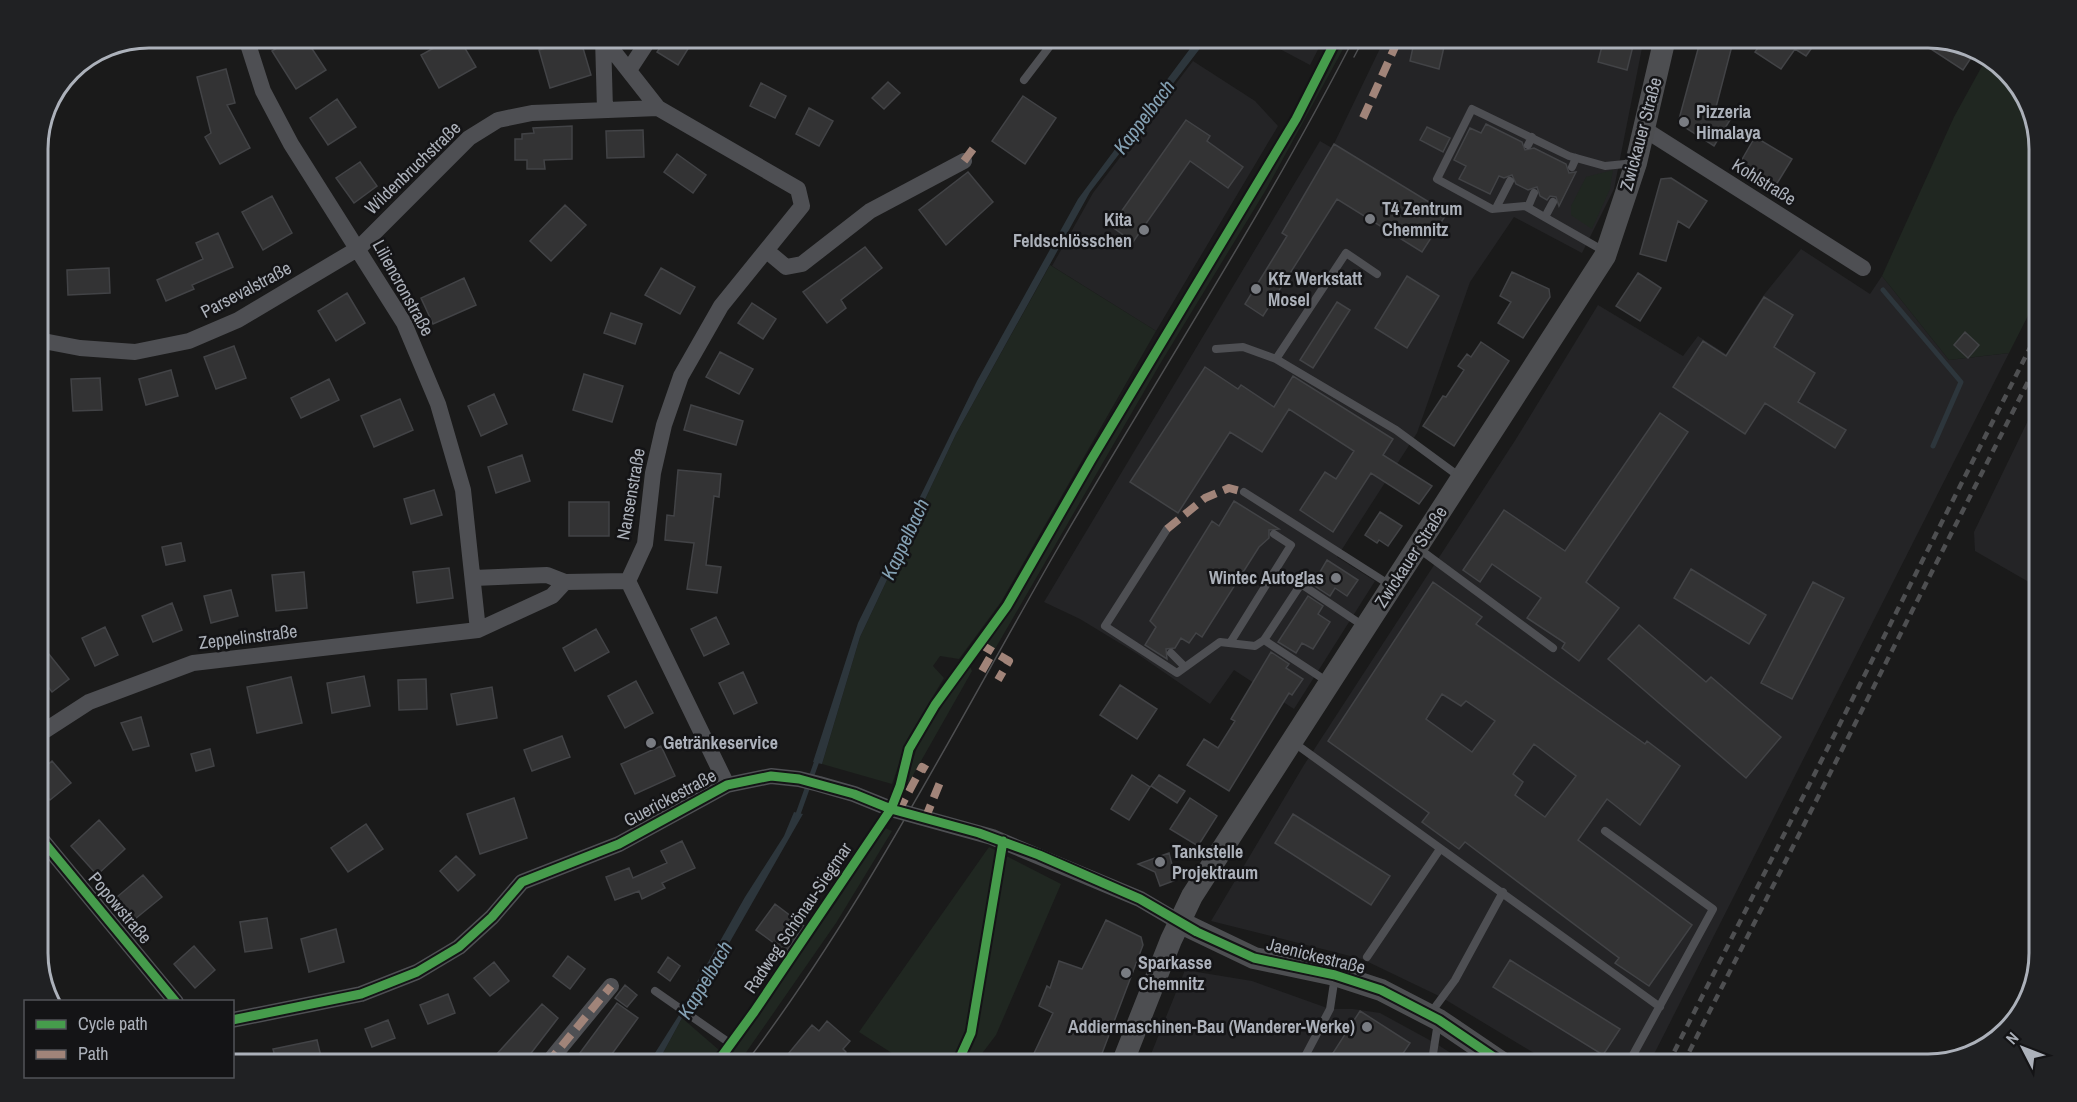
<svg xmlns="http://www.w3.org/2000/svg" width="2077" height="1102" font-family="'Archivo Narrow',sans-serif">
<rect width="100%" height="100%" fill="#1a1a1a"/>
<path fill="#242426" d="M1259,38H1324L1310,65Z
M1385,38H1644L1614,189L1582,253L1514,217L1470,282L1417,433L1337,557L1375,581L1294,709L1234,670L1210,704L1136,653L1080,619L1044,602L1320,141L1332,148Z
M1193,61L1255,101L1278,126L1156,331L1052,266L1093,193Z
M1801,249L1870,294L1882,276L1949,360L2009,353L1649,1064H1552L1441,997L1362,959L1211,921L1304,765L1516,439L1598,305L1683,356L1698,336L1726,354L1763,296Z
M2039,398V588L1975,551L1974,532Z
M1185,970L1252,981L1330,1009H1353L1380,1013L1435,1043L1468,1064H1147Z"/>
<path fill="#202721" d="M1344,38H1349L1267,188L1160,364L995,649L987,644C1022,595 1048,540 1078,487C1101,445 1127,404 1152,362C1217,254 1290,151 1344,38Z
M1987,57L2021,87L2039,142V294L2009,353L1949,360L1882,276L1954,117Z
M1613,170L1610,189L1592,229L1571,215V206L1586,177Z
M1050,265L1156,331L1001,602L959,659L940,656L933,666L944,678L908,738L892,784L822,764L860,637L956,434Z
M970,667L972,671L908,784L907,779L918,744L955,685Z
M883,827L892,831L836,923L738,1064H725L843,892Z
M989,847L1061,884L996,1035L974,1064H909L859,1032Z
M682,1018L719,1050L710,1064H657Z"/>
<path fill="#2d363c" d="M1198,38H1208L1090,192L956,434L860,637L822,764L813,762L858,623L977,381L1078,199Z
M794,812L803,814L691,1010L685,1003L745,897L784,836Z
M679,1015L682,1018L657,1064H648Z"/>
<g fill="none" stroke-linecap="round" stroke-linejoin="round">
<path stroke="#2d363c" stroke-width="5" d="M1883,290L1961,382L1933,446
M797,817L818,758"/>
</g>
<path fill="#333334" stroke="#424346" stroke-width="1.5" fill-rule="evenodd" d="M293,38H305L326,70L296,89L272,51Z
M452,38H459L476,67L439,88L421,55Z
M580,38L591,75L550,88L539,50Z
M667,38H681L691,44L678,65L657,52Z
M1415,38H1446L1439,69L1410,61Z
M1604,38H1635L1627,70L1598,62Z
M1701,38H1734L1715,111L1730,120L1714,146L1678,123Z
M1765,38H1819L1806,56L1795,49L1781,69L1755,52Z
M1914,38H1928L1977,49L1963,70Z
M226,69L235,103L227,105L250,148L220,164L205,137L211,133L197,77Z
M888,82L900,93L884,109L872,98Z
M761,83L786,96L775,118L750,106Z
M1023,96L1056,118L1025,164L992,141Z
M337,99L356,127L328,145L310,118Z
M809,108L833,121L819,146L796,134Z
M1186,120L1210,136L1207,141L1243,167L1228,188L1190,161L1133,242L1111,226Z
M1486,124L1522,142L1525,150L1534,148L1566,164L1569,173L1576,172L1559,206L1556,197L1550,196L1547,200L1540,196L1537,187L1528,190L1516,184L1512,175L1504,178L1499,176L1490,194L1459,179L1466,166L1454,160L1470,128L1481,133Z
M572,126V159L544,160L545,169H527V160H515V139H522V134L534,133L533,128Z
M1427,127L1450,138L1443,152L1420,140Z
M643,130L644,157L607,158L606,131Z
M1755,137L1792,159L1776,185L1740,163Z
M1334,144L1447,213L1422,252L1337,199L1263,316L1245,304L1287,236L1282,233Z
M677,154L706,175L693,193L664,172Z
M360,162L377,186L354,203L336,178Z
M968,172L993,202L946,245L919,210Z
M1671,178L1707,201L1689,228L1678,221L1666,261L1640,254L1661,179Z
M272,196L292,233L263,250L242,212Z
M565,205L586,225L551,261L530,241Z
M218,233L233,267L192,285L194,289L166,301L157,280L203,259L196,243Z
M865,247L882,268L841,300L846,308L827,323L803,292Z
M109,268L110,293L68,295L67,270Z
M661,268L695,287L680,314L645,295Z
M1512,272L1549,289L1550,297L1523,338L1498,323L1511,302L1500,296Z
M1638,273L1661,288L1640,321L1616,306Z
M1407,276L1439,296L1407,348L1375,328Z
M464,278L476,305L433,324L421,298Z
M347,293L365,323L336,341L318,311Z
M1764,297L1793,315L1774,347L1815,373L1798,402L1846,430L1835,448L1765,403L1745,434L1673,387L1703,341L1726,356Z
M1337,302L1350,310L1313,368L1300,360Z
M752,303L776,319L763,339L738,323Z
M611,313L642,324L635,344L604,333Z
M1965,332L1979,345L1968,358L1954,345Z
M1481,342L1509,361L1454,446L1423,426L1443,396L1446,397L1464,370L1458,366L1467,354L1471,357Z
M234,346L246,378L216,389L204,357Z
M720,352L753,369L739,394L706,377Z
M1205,367L1238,389L1241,385L1274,407L1293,376L1393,439L1383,455L1432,486L1419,504L1371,473L1333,532L1300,510L1325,472L1336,479L1354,451L1289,409L1262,452L1230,432L1178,513L1130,482Z
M171,370L178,396L146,405L139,379Z
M584,374L623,386L612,422L573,410Z
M100,378L102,410L73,411L71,379Z
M329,379L339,400L301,418L291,398Z
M494,394L507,424L481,436L468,406Z
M400,399L413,430L374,447L361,416Z
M691,405L743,421L736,445L684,430Z
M1660,413L1688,432L1586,582L1619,608L1579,661L1562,648L1565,643L1527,618L1541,598L1492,564L1480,582L1463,570L1504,510L1565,551Z
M522,455L530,481L496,493L488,467Z
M678,470L721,474L719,497L714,496L706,565L721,567L717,593L687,589L694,543L665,540L667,515L674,516Z
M434,490L442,515L411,524L404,499Z
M1234,501L1279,529L1269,530V538L1259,547L1202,637L1196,633L1189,643L1181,638L1175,648L1166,649L1167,659L1145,645L1156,627L1150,621L1212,521L1219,526Z
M569,502H609V536H569Z
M1380,512L1402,526L1388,546L1379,540L1377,543L1365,535Z
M181,543L185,561L166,565L162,547Z
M1327,560L1358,580L1347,596L1335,588L1330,596L1315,586L1320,579L1317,577Z
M449,568L453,598L417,603L413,572Z
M1691,569L1766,615L1749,644L1674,598Z
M304,572L307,608L276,611L272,575Z
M1433,582L1482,617L1476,624L1645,744L1647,741L1680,766L1640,825L1607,799L1578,840L1692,925L1649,986L1615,963L1619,958L1465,842L1459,849L1422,822L1429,813L1328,741ZM1442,694L1461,706L1466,701L1495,721L1472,752L1426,719ZM1534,744L1576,776L1545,817L1515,795L1523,782L1513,774Z
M1813,582L1844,598L1792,699L1761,683Z
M231,590L238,616L211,623L204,596Z
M1308,596L1323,606L1318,614L1330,622L1313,649L1302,643L1296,653L1278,642Z
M172,603L182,630L153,642L142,616Z
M716,617L729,644L704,656L691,629Z
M1639,625L1706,682L1711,677L1781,737L1746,778L1608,659Z
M105,627L118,655L95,666L82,638Z
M596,629L609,652L575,671L563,648Z
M1271,652L1289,664L1286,668L1303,679L1292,695L1289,693L1229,791L1187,765L1204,739L1218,748L1235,721L1231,719Z
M48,653L69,679L52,692L38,674V661Z
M743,672L757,703L734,714L719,683Z
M364,676L370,706L332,713L327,683Z
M291,677L302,723L257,733L247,687Z
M426,679L427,709L399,710L398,680Z
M636,681L653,713L625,728L608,696Z
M1120,685L1157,709L1137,739L1100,715Z
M492,687L497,718L457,725L451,694Z
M141,717L149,746L133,750L121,723Z
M562,736L570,757L532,771L524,750Z
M661,746L675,776L635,794L621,764Z
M210,749L214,766L196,771L191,754Z
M52,761L71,783L50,800L38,786V773Z
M1132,775L1150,787L1129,820L1111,809Z
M1159,775L1185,791L1177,803L1151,786Z
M514,798L527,838L480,854L467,814Z
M1190,798L1217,816L1198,846L1170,829Z
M1293,814L1390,876L1371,905L1275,843Z
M99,820L125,849L97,875L71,846Z
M366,824L383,849L348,872L331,848Z
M682,841L695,868L662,883L665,888L642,899L639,891L615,900L606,877L629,868L633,878L667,863L661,851Z
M1169,853L1176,880L1160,886L1155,872L1138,864Z
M456,856L475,875L458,891L440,871Z
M143,875L162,897L135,919L117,897Z
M775,904L804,926L786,952L756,930Z
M267,918L272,948L245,952L240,922Z
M1106,920L1141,937L1143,945L1098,1064H1029L1053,1013L1039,1006L1047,986L1050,988L1059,961L1082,969Z
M336,929L344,962L309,972L301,939Z
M194,946L215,970L195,988L174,964Z
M568,956L585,969L570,989L553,976Z
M668,957L680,966L670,981L658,972Z
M1510,960L1620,1029L1603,1055L1493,987Z
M494,962L509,981L490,996L474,978Z
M625,985L637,995L627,1007L615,998Z
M448,994L455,1013L428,1024L420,1005Z
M617,1003L638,1018L604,1065H571Z
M542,1004L558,1018L522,1065H507L496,1055Z
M1360,1011L1410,1043L1396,1064H1326Z
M388,1020L395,1038L372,1047L365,1029Z
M827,1021L850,1041L843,1049L846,1052L835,1065H779L812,1025L819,1031Z
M317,1040L323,1065H277L273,1049Z"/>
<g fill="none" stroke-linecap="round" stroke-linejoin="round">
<path stroke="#4e4f53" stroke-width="8" d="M1024,80L1056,38
M1528,145L1532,137
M1572,167L1576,158
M1528,207L1534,193
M1496,208L1510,181
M1545,217L1553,202
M1604,251L1525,206L1492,209L1437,179L1472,109L1569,156L1605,166L1635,163
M1377,274L1346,253L1276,359L1396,430L1460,477
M1216,349L1243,347L1276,359
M1244,492L1390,585
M2039,502L2032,545L2039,553
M1167,529L1105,626L1177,673L1220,642L1255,646L1264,640L1328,682
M1418,548L1553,648
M1264,640L1301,584L1365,627
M1230,643L1291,545L1274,534
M1171,653L1185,667
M1293,742L1660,1007
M1605,831L1713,909L1628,1064
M1367,957L1440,849
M655,991L731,1044L891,809
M1430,1014L1455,980L1503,892
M1301,1064L1330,1009L1335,976
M1427,1064L1433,1054L1438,1022"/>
<path stroke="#4e4f53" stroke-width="16" d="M246,38L263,91L291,144L404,323L438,404L463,490L478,630
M603,38L658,108L798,189L802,206L721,306L681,376L664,425L653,473L645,544L628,581L727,785
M603,38L605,110
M629,70L650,38
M1644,129L1863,268
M767,251L786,267L802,264L870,211L964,161
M38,340L80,348L135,352L189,341L238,320L359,248L469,138L498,120L532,113L658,108
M474,578L547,575L565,582
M38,735L89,702L193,663L478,630L552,596L565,582L628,581
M38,835L176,1002
M232,1020L361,994L417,972L459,947L492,917L522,882L619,844L727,785L771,776L799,779L819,784L854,794L891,809L992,837L1140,899L1179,922
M547,1064L611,986"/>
<path stroke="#4d4e51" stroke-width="22" d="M1179,922L1254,958L1335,975L1381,990L1439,1020L1504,1064
M1122,1064L1171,940L1192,896L1605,256L1636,163L1665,38"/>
<path stroke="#4e4f51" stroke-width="1.5" d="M1354,57L1364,38
M745,1064C867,903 958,721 1059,546C1157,377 1265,212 1354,38"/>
<path stroke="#4e4f51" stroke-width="4.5" stroke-dasharray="8 6" stroke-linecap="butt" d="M1668,1064L2039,330
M1683,1064L2039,360"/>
<path stroke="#a18479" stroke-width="8" stroke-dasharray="15 8" stroke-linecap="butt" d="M1363,118L1399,38
M964,161L976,145
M1167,529L1205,498L1229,488L1244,492
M980,644L1009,661L998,680
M982,671L993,652
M898,812L922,767L927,770
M925,819L941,780
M547,1064L611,986"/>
<g stroke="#141416" stroke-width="13">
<path id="cycleway" d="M38,835L176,1002
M232,1020L361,994L417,972L459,947L492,917L522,882L619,844L727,785L771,776L799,779L854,794L891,809L979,833L1039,855L1140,899L1197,932L1254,958L1335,975L1381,990L1439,1020L1504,1064
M716,1064L754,1012L891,809L900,786L909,749L935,705L1007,606L1091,460L1296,119L1337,38
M957,1064L971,1033L1003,841"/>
</g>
<use href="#cycleway" stroke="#469c4c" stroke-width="9"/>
</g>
<g fill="#797c82" stroke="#141416" stroke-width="2">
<circle cx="1684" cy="122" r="6"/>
<circle cx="1370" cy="219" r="6"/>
<circle cx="1144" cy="230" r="6"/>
<circle cx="1256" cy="289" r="6"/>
<circle cx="1336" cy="578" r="6"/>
<circle cx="651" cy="743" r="6"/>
<circle cx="1160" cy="862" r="6"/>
<circle cx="1126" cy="973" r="6"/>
<circle cx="1367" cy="1027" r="6"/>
</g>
<g text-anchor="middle" stroke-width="5" stroke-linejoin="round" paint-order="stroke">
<g font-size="18" font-weight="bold" fill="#acb1ba" stroke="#141416" text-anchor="start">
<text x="1696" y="118">Pizzeria<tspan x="1696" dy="21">Himalaya</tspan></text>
<text x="1382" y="215">T4 Zentrum<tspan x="1382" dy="21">Chemnitz</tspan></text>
<text x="1132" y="226" text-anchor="end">Kita<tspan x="1132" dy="21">Feldschlösschen</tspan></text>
<text x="1268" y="285">Kfz Werkstatt<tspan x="1268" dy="21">Mosel</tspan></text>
<text x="1324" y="584" text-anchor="end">Wintec Autoglas</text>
<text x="663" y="749">Getränkeservice</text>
<text x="1172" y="858">Tankstelle<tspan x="1172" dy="21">Projektraum</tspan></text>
<text x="1138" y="969">Sparkasse<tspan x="1138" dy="21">Chemnitz</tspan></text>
<text x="1355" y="1033" text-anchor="end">Addiermaschinen-Bau (Wanderer-Werke)</text>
</g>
<g font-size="18" fill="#acb1ba" stroke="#141416">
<text transform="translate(1641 134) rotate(-75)" y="6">Zwickauer Straße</text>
<text transform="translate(413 168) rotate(-44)" y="6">Wildenbruchstraße</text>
<text transform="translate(1764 182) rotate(32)" y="6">Kohlstraße</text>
<text transform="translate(403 288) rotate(61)" y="6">Liliencronstraße</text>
<text transform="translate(246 290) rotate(-28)" y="6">Parsevalstraße</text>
<text transform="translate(631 494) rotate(-80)" y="6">Nansenstraße</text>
<text transform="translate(1411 557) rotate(-57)" y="6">Zwickauer Straße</text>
<text transform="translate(248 637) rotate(-7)" y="6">Zeppelinstraße</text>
<text transform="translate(670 798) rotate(-28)" y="6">Guerickestraße</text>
<text transform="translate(120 908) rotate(50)" y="6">Popowstraße</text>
<text transform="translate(798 918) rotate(-56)" y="6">Radweg Schönau-Siegmar</text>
<text transform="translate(1316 956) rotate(14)" y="6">Jaenickestraße</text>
</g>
<g font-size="20" font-style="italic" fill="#84a1b4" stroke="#141416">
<text transform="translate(1144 117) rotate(-53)" y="7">Kappelbach</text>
<text transform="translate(905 539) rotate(-65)" y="7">Kappelbach</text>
<text transform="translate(705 980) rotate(-59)" y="7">Kappelbach</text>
</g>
</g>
<path d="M0 0H2077V1102H0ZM149 48H1928A101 101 0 0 1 2029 149V953A101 101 0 0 1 1928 1054H149A101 101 0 0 1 48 953V149A101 101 0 0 1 149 48Z" fill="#202123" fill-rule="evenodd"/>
<path fill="none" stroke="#acb1ba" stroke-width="3" d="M149 48H1928A101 101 0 0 1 2029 149V953A101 101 0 0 1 1928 1054H149A101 101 0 0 1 48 953V149A101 101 0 0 1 149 48Z"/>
<rect x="24" y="1000" width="210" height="78" fill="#141416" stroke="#515358" stroke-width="1.5"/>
<rect x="36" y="1020" width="30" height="9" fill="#469c4c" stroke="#515358" stroke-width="1.5"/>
<text x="78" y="1030" font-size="18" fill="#acb1ba">Cycle path</text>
<rect x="36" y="1050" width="30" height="9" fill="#a18479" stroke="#515358" stroke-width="1.5"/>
<text x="78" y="1060" font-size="18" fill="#acb1ba">Path</text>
<g transform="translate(2023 1048) rotate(312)" stroke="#141416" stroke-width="4.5" paint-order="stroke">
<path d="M0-4.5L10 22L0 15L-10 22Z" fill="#acb1ba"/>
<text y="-9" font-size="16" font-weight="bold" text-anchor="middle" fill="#acb1ba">N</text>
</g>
</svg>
